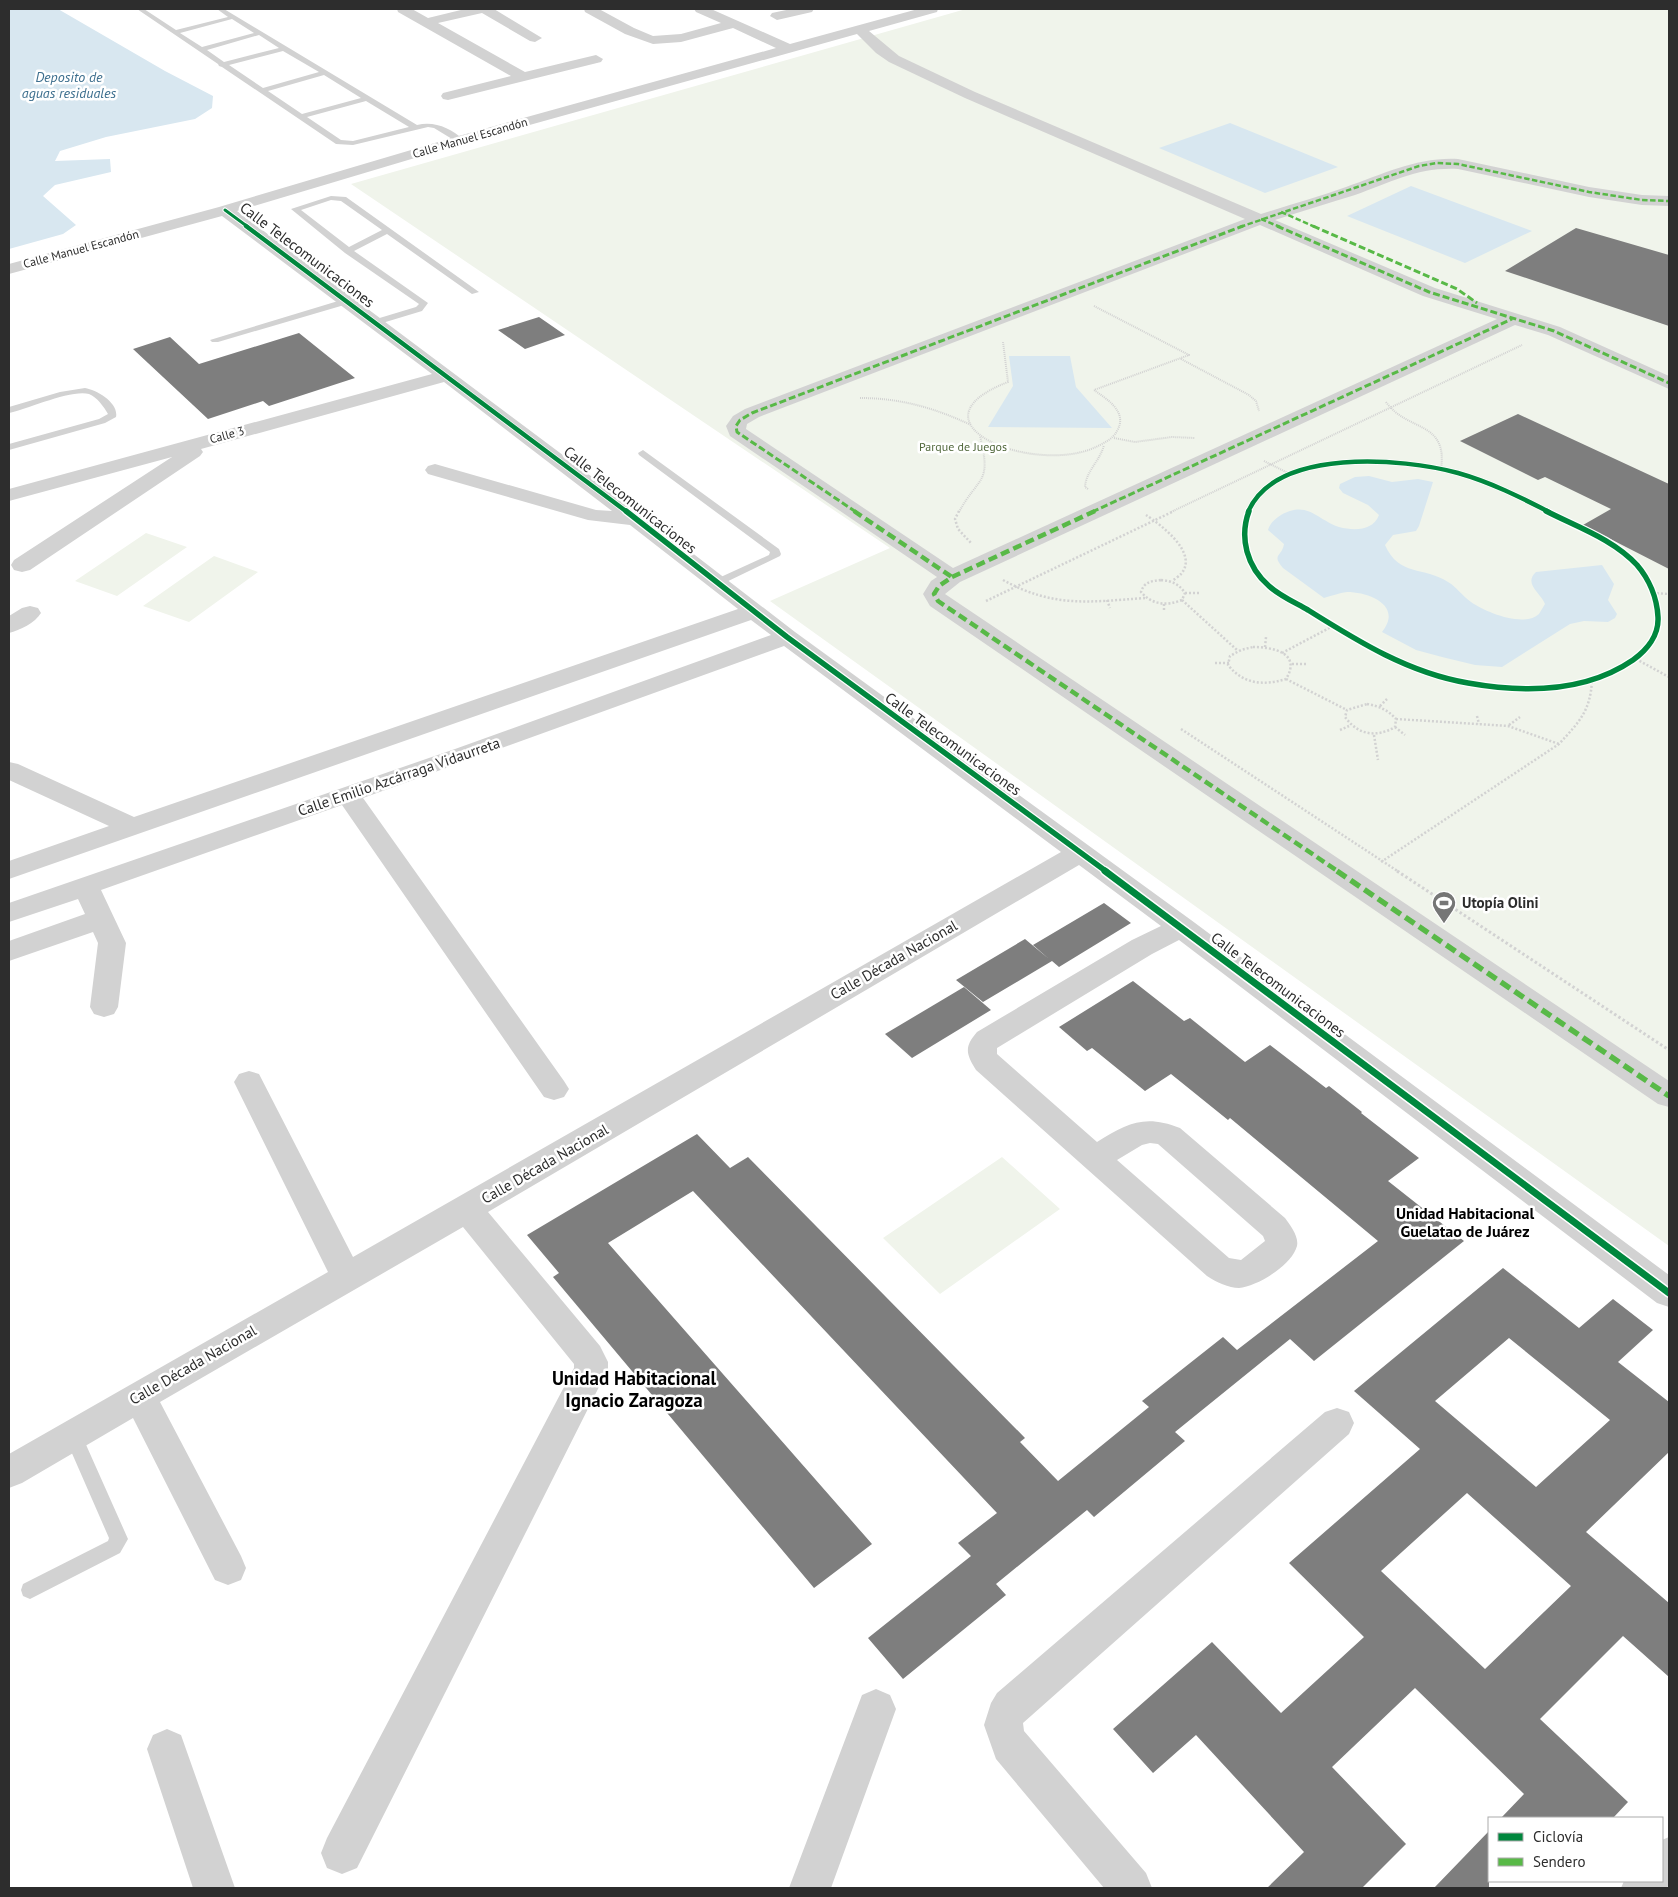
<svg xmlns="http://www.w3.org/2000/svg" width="1678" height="1897" font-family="'PT Sans',sans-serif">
<rect width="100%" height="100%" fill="#fff"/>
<path fill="#f0f4eb" d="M966,9H1669V1246L770,601L890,548L351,184Z
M146,533L187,547L117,596L75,581Z
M214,556L258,572L189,622L143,606Z
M1002,1157L1060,1209L940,1294L883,1238Z"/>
<path fill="#d8e7f0" d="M9,9H58L165,71L213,96L212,108L195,119L106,137L60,151L55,161L110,159L111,172L55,185L43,196L76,225L63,234L9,249Z
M1230,123L1338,167L1265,193L1159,148Z
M1411,186L1532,231L1465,263L1347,216Z
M1009,356H1070L1076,387L1112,428L988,427L1013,386Z
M1369,476L1392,482L1418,479L1433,482L1419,526L1416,531L1393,535L1385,545C1399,577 1424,566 1448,582C1457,587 1462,596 1471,602C1485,612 1524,628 1539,614C1541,611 1543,607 1545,604C1541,593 1523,584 1536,572L1602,565L1614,584L1608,600L1617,614L1615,618L1608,622L1584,621L1570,624L1502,667L1475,665L1442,657L1416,650L1382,632C1403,606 1370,592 1347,592C1339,593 1331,596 1324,598L1283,568C1271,554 1282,557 1284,544L1268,530C1270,523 1275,519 1281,515C1308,500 1317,520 1339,527C1354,531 1373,531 1379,515L1368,505L1343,493L1339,488L1340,484L1355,477Z"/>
<path fill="#7e7e7e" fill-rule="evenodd" d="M1576,228L1669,255V326L1505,271Z
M539,317L565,335L525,349L498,330Z
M299,333L355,378L269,406L263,401L208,419L133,349L170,337L199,364Z
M1518,414L1669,484V569L1583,525L1611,509L1545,477L1538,480L1460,441Z
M1104,903L1131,923L1059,967L1052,961L983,1002L956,980L1025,939L1049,959L1033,945Z
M1133,981L1184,1021L1190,1018L1245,1062L1270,1045L1326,1088L1329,1086L1362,1112L1361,1113L1419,1158L1388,1181L1464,1241L1314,1361L1290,1339L1175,1432L1185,1441L1094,1517L1087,1510L996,1584L1006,1595L903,1679L868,1638L971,1556L958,1543L997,1513L693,1191L608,1243L872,1544L814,1588L553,1277L559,1273L527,1235L697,1134L730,1168L748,1157L1025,1438L1020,1442L1058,1481L1149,1407L1142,1401L1223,1337L1237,1350L1378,1241L1230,1118L1228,1120L1171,1074L1145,1091L1092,1048L1087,1051L1059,1027Z
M964,987L991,1010L912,1058L885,1034Z
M1503,1268L1579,1328L1613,1299L1653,1330L1618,1362L1669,1402V1452L1586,1532L1669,1603V1677L1623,1636L1540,1719L1628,1802L1613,1818H1501L1524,1794L1415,1688L1332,1767L1406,1844L1362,1888H1267L1304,1852L1196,1735L1153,1773L1113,1729L1212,1642L1281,1713L1364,1637L1289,1563L1420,1449L1354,1391ZM1509,1338L1610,1420L1536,1487L1435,1401ZM1467,1493L1571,1586L1485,1669L1381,1571Z
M1489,1831V1888H1434Z"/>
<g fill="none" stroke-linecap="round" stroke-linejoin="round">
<path stroke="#d2d2d2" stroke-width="2" stroke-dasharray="1 1" stroke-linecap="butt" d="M1094,306L1189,355L1094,390
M1003,342L1008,382C902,423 1034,476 1096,447C1104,443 1113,439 1117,431C1128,412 1108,400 1094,390
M1181,359L1249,395L1256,401L1259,411
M860,398C900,398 935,408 971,425
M1386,402C1407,432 1448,420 1441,469
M1114,438L1135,442L1172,437L1195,438
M1264,461L1292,475
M1088,489L1085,487C1086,471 1100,461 1104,445
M959,512C979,475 992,485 980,436
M1171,512L1522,345"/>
<path stroke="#d2d2d2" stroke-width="2.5" stroke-dasharray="2 2" stroke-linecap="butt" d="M959,511L955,519L958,529L971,543
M1146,515C1161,525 1199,553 1181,574C1179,576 1175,579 1172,581
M1003,580C1054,608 1089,602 1145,598
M1161,580C1172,581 1179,584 1185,593L1182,600C1167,606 1152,605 1141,592C1144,582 1151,581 1161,580Z
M1185,593H1199
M1653,593L1669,594
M1107,600L1110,608
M1182,600L1237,650
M986,601L1174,511
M1164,604V612
M1253,647C1273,647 1302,653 1286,679C1263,686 1243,684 1228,665L1230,656L1241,650Z
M1265,647L1266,637
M1282,653L1333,626
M1636,659L1669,677
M1215,663H1229
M1292,664H1307
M1286,679L1347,710
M1367,704C1379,706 1388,710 1396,719L1395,727C1376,738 1358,735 1345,717L1347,710Z
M1380,706L1387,699
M1477,716L1479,724
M1396,719L1508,726L1559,744
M1509,725L1520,717
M1395,727L1405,735
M1181,729L1399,872
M1340,730L1349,726
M1374,735L1378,760
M1381,862L1559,744C1579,722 1590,712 1592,681"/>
<path stroke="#d2d2d2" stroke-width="3" stroke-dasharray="2.5 2.5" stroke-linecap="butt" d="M1397,871L1669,1050"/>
<path fill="#d2d2d2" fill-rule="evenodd" d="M137,9H144L176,30L228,17L217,9H224L417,125C435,121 450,128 464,140L457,142L434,128L428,127L353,145L336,144L222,67L219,66L218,64ZM232,19L254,33L202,47L180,33ZM259,35L279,48L224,62L207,50ZM283,51L319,72L263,88L229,65ZM324,75L361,98L302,114L268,91ZM366,101L409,127L353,141L341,140L307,117Z
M331,196L346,197L479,292L472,294L387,234L354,251L428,303L422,311L379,324H373V320L416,307L419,304L345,253L291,209ZM331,200L341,201L382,230L349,247L301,210Z
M348,298L352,301L351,303L218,342H212L210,340Z
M85,388C97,390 119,403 116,417L105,423L9,450V444L99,419L108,414C104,407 97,397 89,394C72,389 27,409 9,413V407L60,392Z
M643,450L779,549L781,554L780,556L720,585H712L711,583L712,581L769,555L770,552L639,455L638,453Z
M73,1427L79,1429L128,1539L120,1553L30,1599L23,1596L21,1590L23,1584L108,1541L109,1538L64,1435L67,1429Z"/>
<path fill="#d2d2d2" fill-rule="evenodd" d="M397,9H412L428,18L465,9H494L542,38L535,42L530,41L482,13L438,23L525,72L596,55L603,59L601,62L448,100L443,99L441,96L443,93L511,76L398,12Z
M584,9H599L634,28L653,36L681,34L721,23L696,12L694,9H711L790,44L918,9H938L937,12L869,31L899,56L975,92L1261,214C1289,205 1318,197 1346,187C1384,174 1417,157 1458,159L1589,187L1642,195L1669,196V206L1642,205L1589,197L1458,169C1418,167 1392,182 1355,195C1329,203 1302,211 1275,220L1435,288L1560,327L1669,376V389L1548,335L1515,325L960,582L945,594L1669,1081V1107L1658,1104L930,606L923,594L931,581L937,577L730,436L726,426L733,416L745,409L1245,219L965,98L889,62L876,53L857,34L465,143L237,211L643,515L795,632L1191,920L1669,1275V1307L1657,1303L1179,940L1152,954L997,1048V1054L1097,1142C1127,1123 1145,1114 1180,1128L1285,1218C1290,1225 1299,1236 1297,1246C1292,1265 1258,1286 1239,1288C1229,1288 1216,1282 1207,1276L976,1070C966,1054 964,1047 977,1032L1132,940L1161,926L1079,865L488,1212L600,1346L608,1362V1369L357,1868L342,1874L327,1868L321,1853L327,1838L574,1368V1364L463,1227L160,1402L241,1556L246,1568L241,1580L228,1585L215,1580L133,1418L22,1483L9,1488V1454L328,1272L234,1082L239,1074L249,1071L259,1074L353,1257L1061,852L784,646L363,798L564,1081L569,1089L564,1097L554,1100L544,1097L342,805L101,890L126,943L118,1007L114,1014L104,1017L94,1014L90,1007L98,943L93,932L9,961V941L85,914L78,899L9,922V903L455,749L771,635L751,620L9,879V861L109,826L9,780V762L18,764L134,817L738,609L630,525L588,520L428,474L425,470L428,466L435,464L596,510L612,511L444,382L201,449L203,452L200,456L30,570L22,572L14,570L11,565L14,560L172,457L9,501V489L432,374L222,216L9,274V264L219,207L455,137L776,48L733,28L681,42L653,44L625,34L585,12ZM1260,225L1423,296L1497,319L953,568L746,429L747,424L759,417ZM1150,1143L1158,1144L1263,1236L1265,1241L1241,1260L1229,1258L1117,1160L1142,1145Z
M791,9H814L812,12L777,20L770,16L772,13Z
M30,606L38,608L41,613C35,623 20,630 9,633V616L22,608Z
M1337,1408L1349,1412L1354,1423L1349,1434L1023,1723L1024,1731L1146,1873L1152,1888H1104L996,1759L984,1725L991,1703L997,1693L1325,1412Z
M876,1689L890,1695L896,1709L831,1888H789L862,1695Z
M167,1729L181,1735L235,1888H193L147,1749L153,1735Z
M1669,1837V1884L1667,1888H1621L1624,1881H1662V1840Z"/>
<path stroke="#58b947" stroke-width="2.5" stroke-dasharray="5.5 2.5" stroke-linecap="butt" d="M1281,212L1315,227
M1261,219L1280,227
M1240,227L1419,166L1437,163L1458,164L1589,192L1642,200L1669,201"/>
<path stroke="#58b947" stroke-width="3" stroke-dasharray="7 3" stroke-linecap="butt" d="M1277,226L1429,292L1554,331L1669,383
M1313,226L1457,289L1477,303
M856,512L737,432L736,426L740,420L752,413L1243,226
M1092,512L1512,319"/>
<path stroke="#58b947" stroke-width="4.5" stroke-dasharray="9 4.5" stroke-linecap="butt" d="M854,511L952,577
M1095,511L952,577L939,586L934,594L938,601L1339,872"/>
<path stroke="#58b947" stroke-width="5.5" stroke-dasharray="11 5.5" stroke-linecap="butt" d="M1337,871L1669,1096"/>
<g stroke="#fff" stroke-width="5">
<path id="cycleway-far3" d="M225,210L248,227"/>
</g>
<g stroke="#fff" stroke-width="6">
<path id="cycleway-far2" d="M246,226L627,512
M1248,512C1276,447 1403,458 1458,473C1490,482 1520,497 1549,512"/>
</g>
<g stroke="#fff" stroke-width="8">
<path id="cycleway-far1" d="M626,511L787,637L1107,872
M1249,511C1239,538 1247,567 1269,586C1280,596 1296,603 1308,610C1359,642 1409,673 1468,683C1524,693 1585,693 1633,660C1647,650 1659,635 1658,617C1657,598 1649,579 1637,565C1613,539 1577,527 1546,511"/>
</g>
<g stroke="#fff" stroke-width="10">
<path id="cycleway" d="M1105,871L1669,1293"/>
</g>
<use href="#cycleway-far3" stroke="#00873e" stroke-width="3"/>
<use href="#cycleway-far2" stroke="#00873e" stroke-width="4.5"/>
<use href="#cycleway-far1" stroke="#00873e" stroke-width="5.5"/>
<use href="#cycleway" stroke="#00873e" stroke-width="7"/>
</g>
<defs>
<g id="stadium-pin" transform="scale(1.25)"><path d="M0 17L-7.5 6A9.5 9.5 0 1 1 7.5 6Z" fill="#767676" stroke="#fff"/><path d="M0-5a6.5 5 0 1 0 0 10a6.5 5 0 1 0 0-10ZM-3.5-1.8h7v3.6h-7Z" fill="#fff"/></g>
</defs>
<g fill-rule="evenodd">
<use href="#stadium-pin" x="1444" y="903"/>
</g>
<g text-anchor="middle" stroke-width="5" stroke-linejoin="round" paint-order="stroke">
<g font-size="12" fill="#2d2d2d" stroke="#fff">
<text transform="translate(470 138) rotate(-16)" y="4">Calle Manuel Escandón</text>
<text transform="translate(81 249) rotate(-15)" y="4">Calle Manuel Escandón</text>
<text transform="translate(227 435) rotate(-15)" y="4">Calle 3</text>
</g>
<g font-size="12" fill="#51683c" stroke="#fff">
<text x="963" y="451">Parque de Juegos</text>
</g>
<g font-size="14" font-style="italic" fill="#3d6f8e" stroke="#fff">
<text x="69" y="82">Deposito de<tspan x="69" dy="16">aguas residuales</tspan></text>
</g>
<g font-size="15" fill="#2d2d2d" stroke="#fff">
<text transform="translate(307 255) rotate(37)" y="5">Calle Telecomunicaciones</text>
<text transform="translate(630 500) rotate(38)" y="5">Calle Telecomunicaciones</text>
<text transform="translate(953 744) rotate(36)" y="5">Calle Telecomunicaciones</text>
<text transform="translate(399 777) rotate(-19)" y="5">Calle Emilio Azcárraga Vidaurreta</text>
<text transform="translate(894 960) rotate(-30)" y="5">Calle Década Nacional</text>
<text transform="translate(1278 985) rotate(37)" y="5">Calle Telecomunicaciones</text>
<text transform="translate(545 1164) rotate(-30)" y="5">Calle Década Nacional</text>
<text transform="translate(193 1365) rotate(-30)" y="5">Calle Década Nacional</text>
</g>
<g font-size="15" font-weight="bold" fill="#2d2d2d" stroke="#fff" text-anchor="start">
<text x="1462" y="908">Utopía Olini</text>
</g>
<g font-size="16" font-weight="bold" fill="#000" stroke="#fff">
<text x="1465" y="1219">Unidad Habitacional<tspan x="1465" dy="18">Guelatao de Juárez</tspan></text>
</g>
<g font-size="19" font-weight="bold" fill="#000" stroke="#fff">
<text x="634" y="1385">Unidad Habitacional<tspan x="634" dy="22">Ignacio Zaragoza</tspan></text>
</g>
</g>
<rect width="1678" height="1897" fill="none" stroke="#2d2d2d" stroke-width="20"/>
<rect x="1488" y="1817" width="175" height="65" fill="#ffffff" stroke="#ababab"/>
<rect x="1498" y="1833" width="25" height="8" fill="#00873e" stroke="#ababab"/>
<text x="1533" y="1842" font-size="15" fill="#2d2d2d">Ciclovía</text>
<rect x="1498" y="1858" width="25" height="8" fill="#58b947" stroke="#ababab"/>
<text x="1533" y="1867" font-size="15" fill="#2d2d2d">Sendero</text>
</svg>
